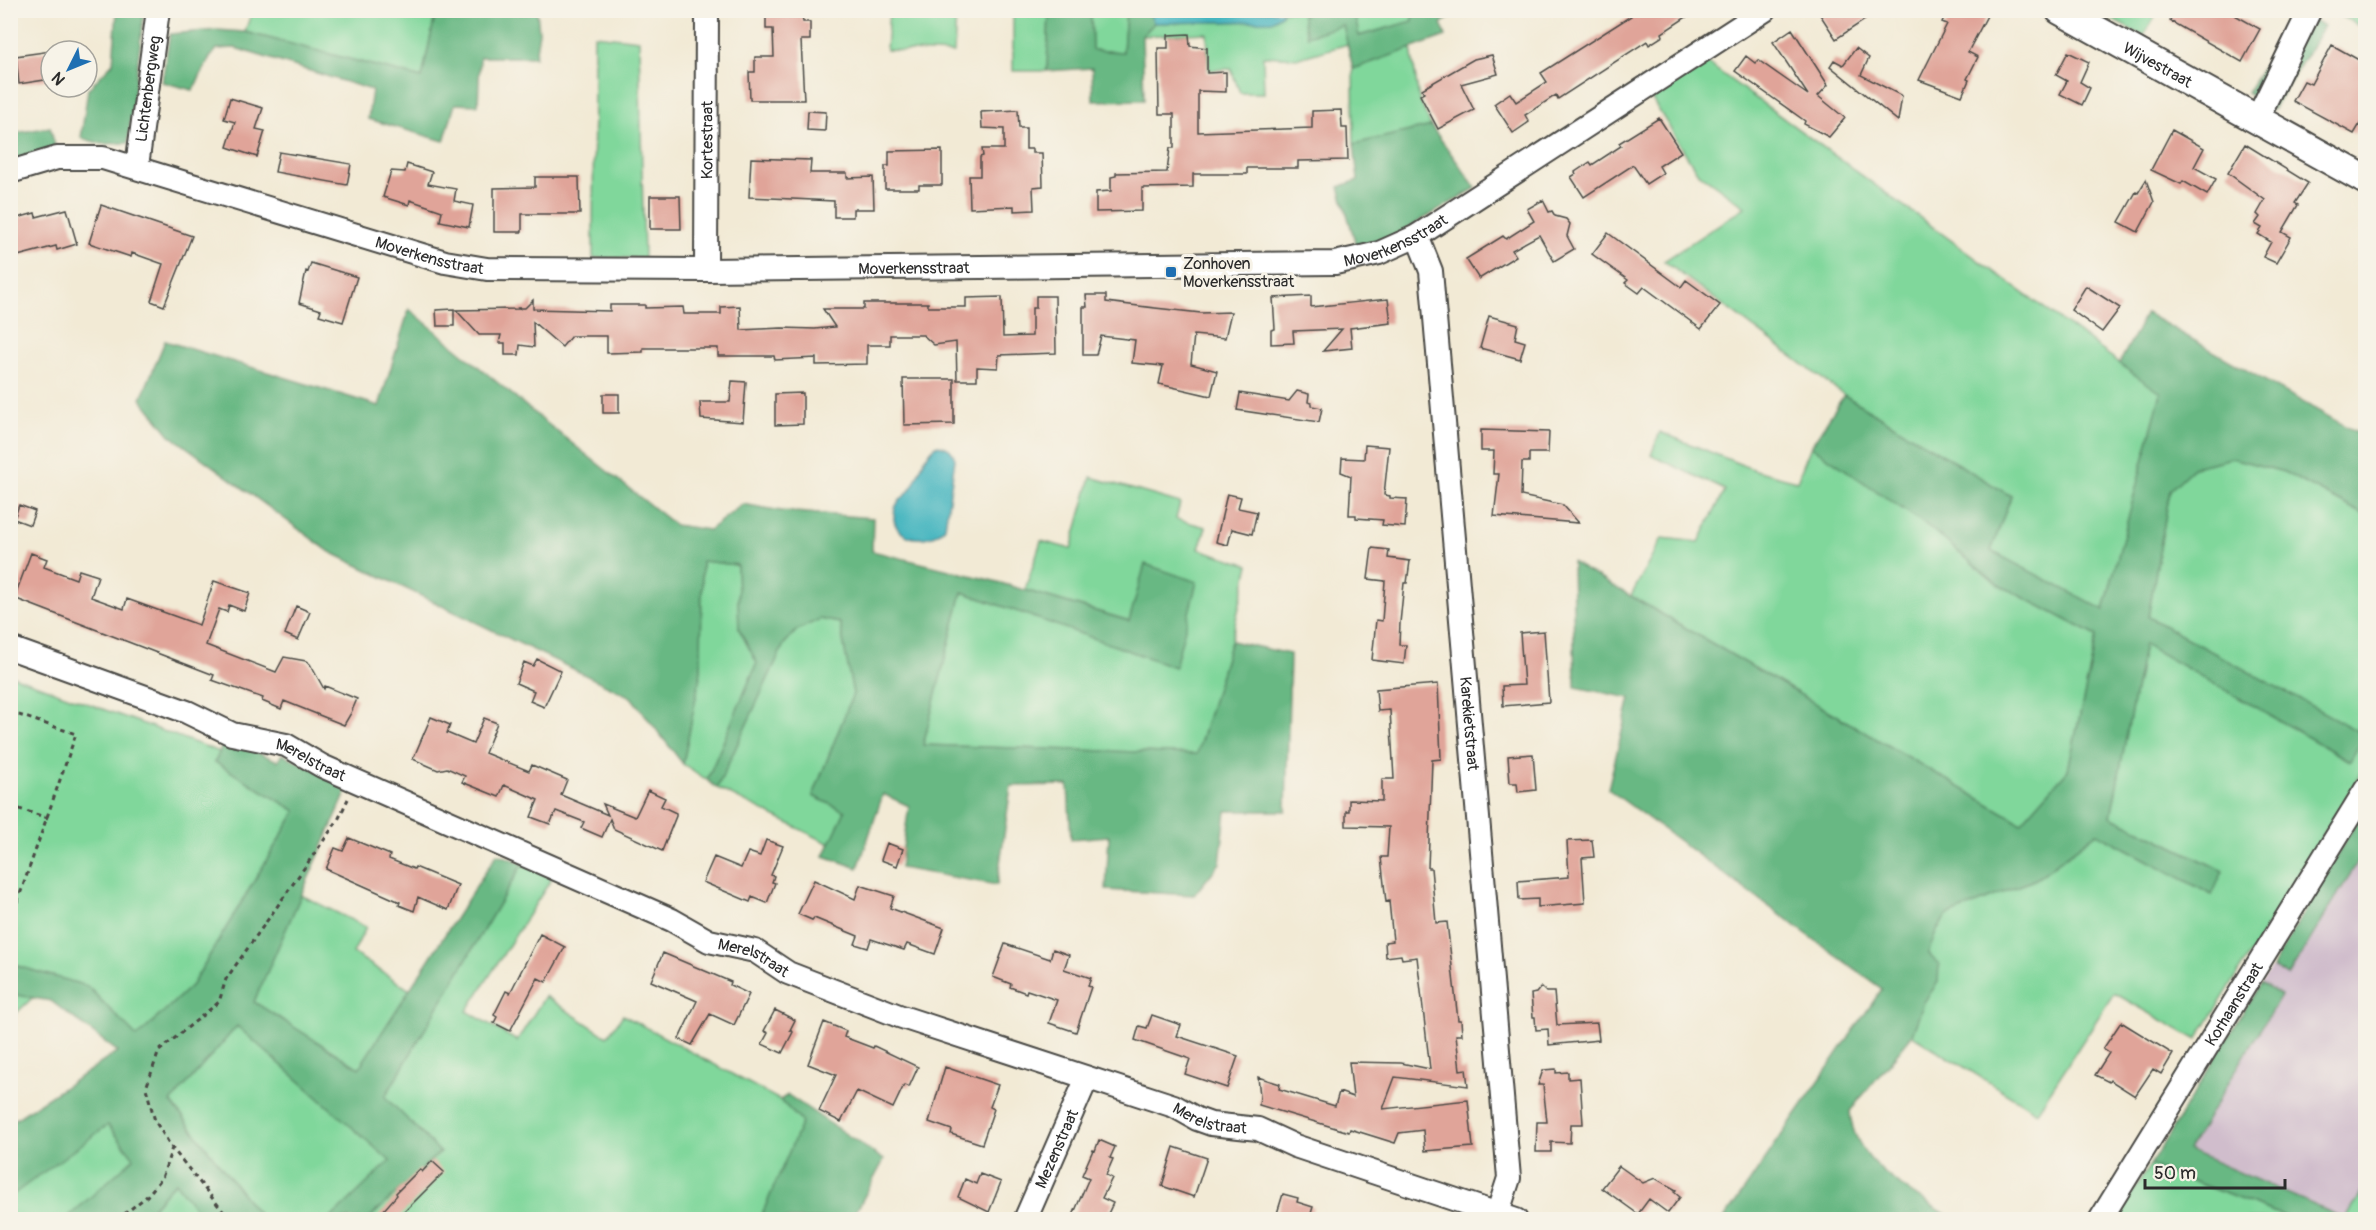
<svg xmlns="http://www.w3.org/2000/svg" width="2376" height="1230" font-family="Pangolin,sans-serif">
<rect width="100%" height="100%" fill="#f7f3e8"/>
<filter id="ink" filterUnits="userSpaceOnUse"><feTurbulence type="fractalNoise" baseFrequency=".0167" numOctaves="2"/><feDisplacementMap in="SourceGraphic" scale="12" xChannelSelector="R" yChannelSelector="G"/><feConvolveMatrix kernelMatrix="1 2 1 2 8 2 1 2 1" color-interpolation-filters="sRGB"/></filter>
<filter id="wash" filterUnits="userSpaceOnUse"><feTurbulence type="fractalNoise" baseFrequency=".008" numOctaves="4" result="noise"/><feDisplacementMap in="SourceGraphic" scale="24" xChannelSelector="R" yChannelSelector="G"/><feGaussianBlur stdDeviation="1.35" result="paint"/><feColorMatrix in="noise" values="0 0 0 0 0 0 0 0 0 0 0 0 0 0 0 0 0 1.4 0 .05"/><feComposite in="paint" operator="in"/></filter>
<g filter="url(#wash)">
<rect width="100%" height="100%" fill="#f2ead5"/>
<path fill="#d0bdcc" d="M2365,850V1187L2346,1219L2188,1150L2281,995L2261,983L2271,967L2288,975Z"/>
<path fill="#80d79b" stroke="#568163" stroke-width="1.5" d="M426,10L435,16L422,78L245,32L252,11Z
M1315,10L1302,15L1343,25L1348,44L1299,58L1263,56L1264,93H1240L1231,69L1209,70L1207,33L1142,36L1154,23L1272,21L1282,14V11Z
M889,11H956L954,53L886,50Z
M1013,11H1049L1047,71H1013Z
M1091,11H1126L1123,52L1092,50Z
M1354,11H1412L1414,21L1358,36Z
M2096,11H2158L2143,36Z
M2332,11H2365V29Z
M594,35L639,40L644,258H593Z
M1411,48L1419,99L1431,126L1354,144L1353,69Z
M1706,62L2161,393L2104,610L1991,551L2011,496L1844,395L1664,261L1745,207L1697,172L1650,96Z
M1660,432L1755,470L1797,481L1811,446L1929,527L1996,583L2097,636L2068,770L2021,823L1631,596L1662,538L1699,542L1725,490L1651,455Z
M2232,458L2284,472L2365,515V767L2197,1040L2114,993L2037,1112L1912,1035L1924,1002L1938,982L1928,954L1936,931L1946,916L2036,879L2097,833L2212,895L2222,870L2111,816L2144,643L2349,761L2364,735L2148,617L2170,490L2194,467Z
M1091,477L1180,503L1176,519L1206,527L1199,549L1249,565L1231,641L1197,754L923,745L962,592L1175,667L1130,621L1025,590L1041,541L1071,549Z
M702,561L737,565L739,629L757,663L707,780L683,764L701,671Z
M820,619L840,623L853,694L813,796L845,811L830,844L717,788L784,644L797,630Z
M10,675L220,752L215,762L296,811L192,985L137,1037L87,986L11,964Z
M523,863L552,878L467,1011L517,1041L545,996L607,1037L623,1015L780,1100L802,1122L760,1219L368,1220L440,1152L385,1097Z
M301,895L366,927L353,953L410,990L359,1069L254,1002Z
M11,972L44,987L11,1018Z
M237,1026L391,1161L330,1219H262L171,1102Z
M108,1124L135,1158L66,1219H11L10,1196Z
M2150,1165L2292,1219L2115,1220Z
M175,1182L204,1219L142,1220Z
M2365,1187V1219H2346Z"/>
<path fill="#68b883" stroke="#4a7257" stroke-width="1.5" d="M1315,10L1354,11L1359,36L1413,21L1412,11H1462L1441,23L1446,36L1353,69L1343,25L1307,36L1302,15Z
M117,11H144L128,143L102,144L81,138L88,89L113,63Z
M426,11H537L539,32L535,57H480L478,105L455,104L444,141L368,119L372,90L235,48L217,49L209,59L193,90L162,82L170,34L217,30L245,32L422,78L435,16Z
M1049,11H1091L1092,50L1123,52L1126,11H1148L1154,23L1142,36L1144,100L1093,101L1092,68L1047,71Z
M2298,11L2324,26L2273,110L2247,93Z
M1431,126L1476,188L1389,239L1357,248L1339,187L1358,180L1354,144Z
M50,127L56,150L11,162V134Z
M409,309L544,421L675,525L709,530L743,504L781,511L873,518L872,551L994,581L1129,621L1145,564L1197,582L1175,667L962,592L923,745L1197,754L1231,641L1290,654L1286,811H1226L1220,863L1194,895L1106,890L1109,836L1071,839L1068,785L1011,786L997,885L900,868L909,806L883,794L858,868L824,856L845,811L813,796L853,694L840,623L820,619L797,630L784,644L717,788L707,780L757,663L739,629L737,565L702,561L701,671L683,764L631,697L330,552L170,435L141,399L165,341L379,406Z
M2146,313L2366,438L2365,515L2284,472L2232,458L2194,467L2170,490L2148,617L2365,735L2350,761L2144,644L2111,816L2223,871L2212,895L2097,833L2036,879L1946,916L1936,931L1928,954L1939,964L1938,982L1924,1002L1912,1035L1850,1111C1853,1166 1913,1192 1953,1219H1724L1882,989L1608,789L1630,698L1575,687L1572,562L2021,823L2068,770L2097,636L1996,583L1929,527L1811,446L1844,395L2011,496L1991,551L2104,610L2161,393L2119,364Z
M225,739L278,761L282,754L349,786L254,1002L359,1068L497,854L523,863L385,1097L440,1152L368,1219H330L390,1161L237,1026L171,1102L262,1219H204L175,1182L142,1219H66L134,1158L108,1125L11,1196V1122L118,1052L51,1001L11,994L10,964L87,986L137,1037L192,985L296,811L215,762Z
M2365,807V850L2288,976L2272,967Z
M2261,983L2281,995L2188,1150L2346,1219H2292L2150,1165Z
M788,1095L884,1160L858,1208L850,1219H760L802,1122L780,1100Z"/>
<path fill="#47b6c0" stroke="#397076" stroke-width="1.5" d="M1282,11V14L1272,21L1154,23L1148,11Z
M938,445C948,447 952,449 955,459L945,527C933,543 899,543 894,520C894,517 894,510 896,506C899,499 907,495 911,488C921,473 922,455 938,445Z"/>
<g id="blocks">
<path fill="#e0a499" d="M766,10H801L803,22H810V40H801L804,100H750L749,72H755V57H774L773,29H766Z
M1628,10H1697L1662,33L1663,36L1649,45L1647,41L1558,99L1556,95L1525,115L1529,122L1513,133L1494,104L1510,93L1516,102L1547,82L1541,73L1631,16Z
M1817,10H1880L1836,39Z
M1948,10H1990L1968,52L1978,57L1967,79L1969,80L1962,96L1919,80L1947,24L1942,22Z
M2176,10H2226L2260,29L2242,62L2170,21Z
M1792,29L1828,85L1818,96L1845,118L1829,137L1804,124L1805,121L1735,71L1746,56L1755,63L1758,60L1808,95L1773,42Z
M1189,34L1190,46L1207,48V73L1226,72V92L1198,91V132L1312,128V111L1341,110L1342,128H1347L1348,160L1298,161V168H1247V174H1193V187L1142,188V211L1096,212V192L1111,191V177L1116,176V173L1167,172L1170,148H1174V114H1159L1158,48H1168V35Z
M2332,45L2366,64V114L2354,134L2293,101L2304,81L2311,84Z
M1856,48L1869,58L1861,75L1902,96L1898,121L1830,66L1834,60L1843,65Z
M51,51V79L19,84L16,56Z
M2068,52L2089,62L2080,82L2090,88L2082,105L2060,94L2067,81L2056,75Z
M1492,55L1498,74L1461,84L1474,110L1438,129L1420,95L1424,93L1422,89L1474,59Z
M230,98L263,108L256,129L265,131L257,157L227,147L235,122L224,119Z
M1018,110L1019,128H1026V149H1032V153H1042L1043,186L1033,187L1034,210L1014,211V206L970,208L969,176H980V157L983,156L982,149H1004V129L982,128L981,112Z
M808,111L826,112L825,131L807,130Z
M1659,118L1681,152L1659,166L1663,173L1646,184L1633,165L1584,197L1571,177L1576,174L1575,172L1590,162L1592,165L1621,146L1619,143Z
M2172,130L2204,148L2194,167L2216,179L2207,195L2183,181L2181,184L2151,170Z
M2245,144L2308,183L2295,203L2298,205L2282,232L2291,237L2276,263L2263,257L2271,242L2258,234L2262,228L2255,224L2260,217L2257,214L2265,200L2228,173Z
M942,150V185H919V189H885V166H889V151Z
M279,152L351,164L347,185L275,172Z
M751,158L811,160L810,173H847V178L873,177L874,209H853V217H834V201L749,197Z
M407,164L432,172L428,184L456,189L454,201L473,205L469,227L440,221L442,211L410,200L409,205L383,197L391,171L405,172Z
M535,177H579L580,214H522V232H494V188L535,187Z
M2146,180L2154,202L2138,232L2119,222L2136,192L2138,193Z
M650,196H680L681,229H650Z
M1543,200L1549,212L1552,211L1555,216L1566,219L1570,224L1567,236L1574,249L1554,261L1539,235L1512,250L1516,256L1479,279L1466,259L1503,236L1506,239L1534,221L1527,209Z
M101,205L192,236L164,306L151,301L163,264L132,253L131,257L89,243Z
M67,209L77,244L57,250L56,246L10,258V220L35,213L36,217Z
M1608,233L1681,287L1686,280L1720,305L1701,329L1644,287L1639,293L1625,283L1628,280L1592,254Z
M311,263L357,277L343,322L319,315L321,310L299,303L306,271L308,272Z
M2086,286L2120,308L2102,332L2071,310Z
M1086,295H1106V302L1155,308L1201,313L1231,312L1225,338L1194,335L1191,364L1217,371L1211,396L1159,384L1163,366L1132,363L1135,340L1101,336L1096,355H1083V307H1087Z
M1036,296H1055L1056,353L999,355L998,368L977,367V380H957L956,342L934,345L923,335H890V345H867V364L816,365V358L775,360L774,356H718V348H643V352L607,353V336H571L562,347L533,322L534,347L520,345L519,355H505V343H499L501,335H479L456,310L519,309L518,308H525L533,300V309L610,311V305H645V308L683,307L684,314H721V307L740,306L741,330L782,328L815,329L835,327L823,309H864V303H928V307H966V298L1002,297L1003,337L1032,336V308H1036Z
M1311,296V307L1388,299L1391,323L1350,328L1352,348L1323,351L1342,329L1293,331L1294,343L1271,344V330L1275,329L1273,298Z
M454,309V326H437L436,310Z
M1489,316L1518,324L1515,339L1525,342L1520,359L1480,348Z
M903,379H954V424L904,425Z
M732,381L746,382L743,422L701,419L700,402H730Z
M1297,391L1309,394L1308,402L1312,403V406L1322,408L1319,422L1237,410L1240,393L1289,401Z
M803,393V424L775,425V394Z
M603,394H619V413H603Z
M1481,430L1549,432L1548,453H1529V462H1522L1521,496L1563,505L1579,523L1494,516L1499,474H1493L1494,451H1481Z
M1365,445L1389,447L1384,495L1390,496V498L1407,499L1405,527L1382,525L1383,520L1356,518V515H1349L1351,476L1341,472L1342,458L1364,459Z
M1227,494L1241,497L1238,508L1257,512L1252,534L1232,529L1228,545L1216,542Z
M19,505L35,511L30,525L14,519Z
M1372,548L1389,550L1388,558L1410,561L1407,583H1404L1400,623L1399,645H1406L1404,664L1372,660L1376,620L1382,621L1385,581L1368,579Z
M31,553L47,559L44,567L76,579L79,570L98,576L91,597L124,609L127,599L199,625L214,581L250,593L244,611L229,605L227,612L219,609L206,645L276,672L284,657L306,661L310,664L324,689L325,686L357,699L351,713L344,725L284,701L281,709L262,701L263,698L212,680L214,675L14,598Z
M296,606L310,612L298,640L285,634Z
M1544,631L1549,702L1503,706L1502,686L1524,685L1520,633Z
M537,659L561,671L544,707L530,701L534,691L516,683L524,662L533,666Z
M1438,684L1441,759L1432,760L1428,868H1431L1436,923L1447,922L1458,1020H1461L1462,1035H1456L1460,1070L1466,1069L1468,1086L1395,1077L1383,1109L1468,1100L1473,1147L1425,1151L1423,1130L1399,1133L1395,1143L1350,1129L1349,1132L1259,1105L1260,1096L1258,1077L1280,1084L1279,1089L1335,1106L1339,1092L1353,1097L1349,1062L1401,1063L1430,1069L1417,957L1402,959L1401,955L1386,957L1385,942L1393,941L1389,901L1386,902L1381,857H1387L1389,827L1346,826V811H1349V800L1382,801V779H1394L1390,710L1378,711L1376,689Z
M431,717L450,725L447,733L473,744L484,718L497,723L485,753L529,771L532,765L567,780L561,795L608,815L603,804L635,817L648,790L665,798L661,806L676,813V816L662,851L614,829L610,819L602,837L581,828L584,822L556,811L550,824L531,817L538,800L504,785L499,797L462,782L465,776L447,768L438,770L413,759Z
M1533,754L1536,790L1518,792L1517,783H1510L1508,756Z
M349,838L390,855L389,859L414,869L415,867L458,885L448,910L418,897L414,911L399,905L400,902L326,869L335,848L343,851Z
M766,840L783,846L771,875L774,876L772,882L775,883L767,903L752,897L750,902L703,882L714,857L741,868L748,852L760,856Z
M1592,840L1594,857L1582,858L1585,903L1538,907V899L1519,900L1518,881L1569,877L1567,841Z
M887,843L903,849L897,866L881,860Z
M814,880L855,899L860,885L894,896L890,908L944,928L935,954L907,944L904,950L871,939L868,948L855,944L858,936L814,918L812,920L798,914Z
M540,934L565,947L546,982L538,978L510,1031L494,1023L497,1017L494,1015L506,991L510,993Z
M1005,944L1050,959L1053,949L1069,955L1064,969L1091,978L1088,986L1091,987L1076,1032L1049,1023L1057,1000L1027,990L1026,993L1010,987L1011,984L993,977Z
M663,953L731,982L730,985L749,994L734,1025L710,1014L692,1045L679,1039L697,1001L651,981Z
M1541,987L1546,992H1554L1557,1025L1597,1023L1599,1040L1549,1045L1548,1029L1536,1030L1535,1017H1533L1531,994L1536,993Z
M775,1010L795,1020L790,1030L793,1032L782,1053L762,1044L768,1033L764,1031Z
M1152,1015L1181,1025L1177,1036L1238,1056L1227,1088L1185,1074L1190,1059L1135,1040L1139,1026L1147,1028Z
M824,1022L846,1031L844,1037L873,1048L874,1046L918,1067L909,1087L904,1085L893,1108L857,1091L841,1122L819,1111L836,1075L808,1064Z
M2121,1022L2173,1054L2161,1074L2153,1069L2135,1096L2110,1080L2109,1082L2095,1075L2109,1053L2103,1049Z
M945,1067L998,1085L990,1107L994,1109L982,1144L951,1134L952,1130L929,1122Z
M1556,1069V1073L1568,1072V1079L1580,1078L1583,1124H1571L1570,1143L1551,1142V1152H1536L1537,1122H1547L1543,1085H1538L1543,1070Z
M1099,1140L1115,1147L1110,1158L1113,1159L1106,1175L1112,1178L1102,1198L1113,1203L1105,1220H1071L1089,1178L1082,1175L1093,1150L1095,1151Z
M1174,1147L1207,1158L1194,1197L1162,1186Z
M432,1161L444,1172L396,1220H375L397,1195L396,1193L420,1169L422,1172Z
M1619,1166L1643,1183L1655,1178L1676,1190L1674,1192L1680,1197L1668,1213L1649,1199L1638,1214L1602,1188Z
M980,1174L1001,1182L989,1212L958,1197L965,1179L976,1184Z
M1283,1194L1298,1198L1297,1202L1313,1207L1309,1220H1275Z"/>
</g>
</g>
<g filter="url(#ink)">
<use href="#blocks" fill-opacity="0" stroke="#494844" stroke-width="1.5"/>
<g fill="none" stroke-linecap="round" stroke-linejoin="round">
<g stroke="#494844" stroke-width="26">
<g id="minor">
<path d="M2257,119L2310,10"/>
<path id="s1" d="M137,166L158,10"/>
<path id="s2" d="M10,172L57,158H103L445,262L487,269L706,270L1335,263L1379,253L1417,236L1765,10"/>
<path id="s3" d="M1417,236L1431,271L1509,1178L1498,1212"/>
<path id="s4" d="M706,270L707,10"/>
<path id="s5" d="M10,648L187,712L232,734L286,745L322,766L672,920L709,941L755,951L788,973L899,1016L1174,1106L1197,1119L1211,1124L1258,1129L1295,1146L1516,1220"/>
<path id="s6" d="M1025,1220L1087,1078"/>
<path id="s7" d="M2100,1220L2366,789"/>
</g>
</g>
<g stroke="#494844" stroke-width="32">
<g id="tertiary">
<path id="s8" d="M2060,10L2366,180"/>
</g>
</g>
<path stroke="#494844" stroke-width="3" stroke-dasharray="4.5 4.5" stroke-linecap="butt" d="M10,712L76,734L17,903L10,900
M10,806L48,818
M117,1220L147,1196L162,1178L172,1148
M230,1220L172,1148L155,1121L146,1088L159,1051L219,1002L226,979L338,820L348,799"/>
<use href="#minor" stroke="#fff" stroke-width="22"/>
<use href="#tertiary" stroke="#fff" stroke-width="28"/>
</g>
</g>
<rect fill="#1f6fb2" stroke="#f7f3e8" stroke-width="2" x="1165" y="266" width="12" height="12" rx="3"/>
<g text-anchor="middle" stroke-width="6" stroke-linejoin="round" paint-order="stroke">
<g font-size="16" fill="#2b2b2b" stroke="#f7f3e8">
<text dy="6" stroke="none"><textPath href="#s8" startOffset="112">Wijvestraat</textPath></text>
<text dy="6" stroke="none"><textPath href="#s1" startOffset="78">Lichtenbergweg</textPath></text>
<text dy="6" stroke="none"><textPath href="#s4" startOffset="130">Kortestraat</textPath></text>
<text dy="6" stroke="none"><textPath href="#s2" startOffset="1408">Moverkensstraat</textPath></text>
<text dy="6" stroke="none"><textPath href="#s2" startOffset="436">Moverkensstraat</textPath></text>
<text dy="6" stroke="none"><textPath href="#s2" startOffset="922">Moverkensstraat</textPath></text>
<text dy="6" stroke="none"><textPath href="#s3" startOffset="492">Karekietstraat</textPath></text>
<text dy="6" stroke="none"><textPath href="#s5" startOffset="322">Merelstraat</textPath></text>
<text dy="6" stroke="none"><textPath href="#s5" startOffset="808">Merelstraat</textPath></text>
<text dy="6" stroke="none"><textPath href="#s7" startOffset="254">Korhaanstraat</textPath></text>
<text dy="6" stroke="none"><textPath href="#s5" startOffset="1294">Merelstraat</textPath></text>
<text dy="6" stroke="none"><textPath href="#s6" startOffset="78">Mezenstraat</textPath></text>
</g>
<g font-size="16" fill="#2b2b2b" stroke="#f7f3e8" text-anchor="start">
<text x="1183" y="269">Zonhoven<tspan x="1183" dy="18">Moverkensstraat</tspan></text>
</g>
</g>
<rect width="2376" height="1230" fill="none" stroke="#f7f3e8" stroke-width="36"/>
<g transform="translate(69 69) rotate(227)"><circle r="28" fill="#f7f3e8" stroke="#a5a39c" stroke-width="1.5"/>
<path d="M0-4.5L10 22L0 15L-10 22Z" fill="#1f6fb2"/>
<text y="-9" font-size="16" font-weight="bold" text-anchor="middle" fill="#2b2b2b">N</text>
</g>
<path d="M2145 1179v9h140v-9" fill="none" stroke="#2b2b2b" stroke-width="3"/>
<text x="2154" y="1179" font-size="18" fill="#2b2b2b" stroke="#f7f3e8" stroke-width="4.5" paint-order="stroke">50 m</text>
</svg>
